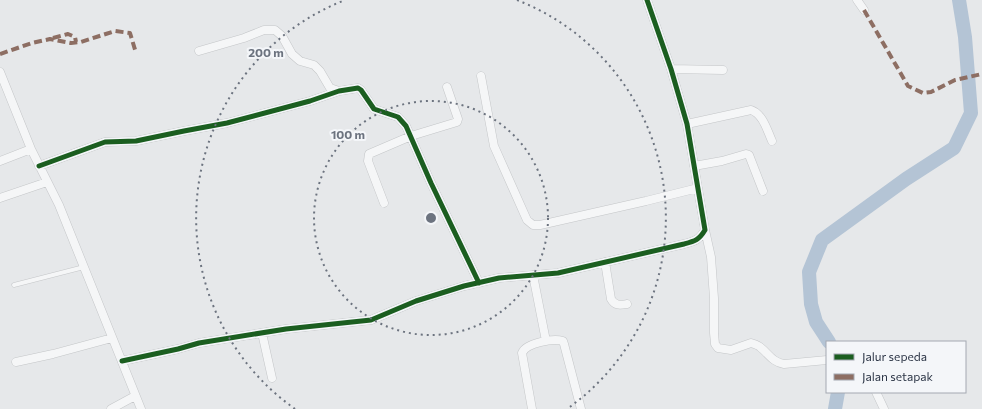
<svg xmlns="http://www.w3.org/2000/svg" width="982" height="409" font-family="Commissioner,sans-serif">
<rect width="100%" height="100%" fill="#e6e8ea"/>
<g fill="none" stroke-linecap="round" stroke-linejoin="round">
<path stroke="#b4c4d5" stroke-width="14" d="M829,342L816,322L811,304L809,272L822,240L906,179L954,148L971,113L965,37L959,0
M835,409L838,392"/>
<g stroke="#c4c6c8" stroke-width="5">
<path id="lane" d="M14,285L84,267"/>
</g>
<g stroke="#c4c6c8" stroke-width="9">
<path id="street" d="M857,0L864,10
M199,51L244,38L264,30H275L282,36L292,54L300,61L314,65L320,71L330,88L339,91
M671,69L723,70
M0,72L31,149L59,205L141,409
M481,76L494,146L527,220L533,225H540L646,201L698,188
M687,124L751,110C763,114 767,130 772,141
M0,161L31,149
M39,166L105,142L136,141L184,131L227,123L310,101L339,91L358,88L361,90L374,109L398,117L406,126L431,183L479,283
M694,166L722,161L746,154L749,155L763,191
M0,198L47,182
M384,203L368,161L369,154L411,136L457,122L458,119L447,87
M705,230L711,257L714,298V333L715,344L718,348L731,350L751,343C754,344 758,345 760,347C769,354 772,362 784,364L827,360
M605,262L611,299C615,306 620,305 627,304
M533,275L546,341
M262,333L272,378
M122,361L178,349L199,343L286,329L371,320L416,301L464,286L499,278L558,273L684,244C695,241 699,240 705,230L687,124L671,69L647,0
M16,362L53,354L112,338
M876,392L884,409
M111,409L135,396
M532,409L522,353C526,343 553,338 563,341L564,344L581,409"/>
</g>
<use href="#lane" stroke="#f5f6f7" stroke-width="4"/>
<use href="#street" stroke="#f5f6f7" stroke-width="8"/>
<path stroke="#8d6e63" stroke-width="4" stroke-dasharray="8 4" stroke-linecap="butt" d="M864,10L908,86L923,93L931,92L955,80L982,74
M53,38L68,34L75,37L76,42
M0,54L32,43L50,39L71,43L81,42L115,31L130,33L136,53"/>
<g stroke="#f4f6f9" stroke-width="8">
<path id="cycleway" d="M39,166L105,142L136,141L184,131L227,123L310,101L339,91L358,88L361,90L374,109L398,117L406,126L431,183L479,283
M122,361L178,349L199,343L286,329L371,320L416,301L464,286L499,278L558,273L684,244C695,241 699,240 705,230L687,124L671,69L647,0"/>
</g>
<use href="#cycleway" stroke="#1b5e20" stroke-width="5"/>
</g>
<g fill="none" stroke="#6c737f" stroke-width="2" stroke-dasharray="2 4">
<circle cx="431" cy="218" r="117"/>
<path d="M295 409A234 234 0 0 1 345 0M517 0A234 234 0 0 1 567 409"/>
</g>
<circle cx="431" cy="218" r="6" fill="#6c737f" stroke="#f4f6f9" stroke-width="2"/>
<g font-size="12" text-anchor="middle" font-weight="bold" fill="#6c737f" stroke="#f4f6f9" stroke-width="4" stroke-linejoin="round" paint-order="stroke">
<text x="266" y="57">200 m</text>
<text x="348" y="139">100 m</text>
</g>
<rect x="826" y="341" width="140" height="52" fill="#f4f6f9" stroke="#a4a8b1"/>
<rect x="834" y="354" width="20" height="6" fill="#1b5e20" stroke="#a4a8b1"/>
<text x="862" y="361" font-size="12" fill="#2b3445">Jalur sepeda</text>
<rect x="834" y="374" width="20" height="6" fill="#8d6e63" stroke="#a4a8b1"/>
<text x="862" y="381" font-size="12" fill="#2b3445">Jalan setapak</text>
</svg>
